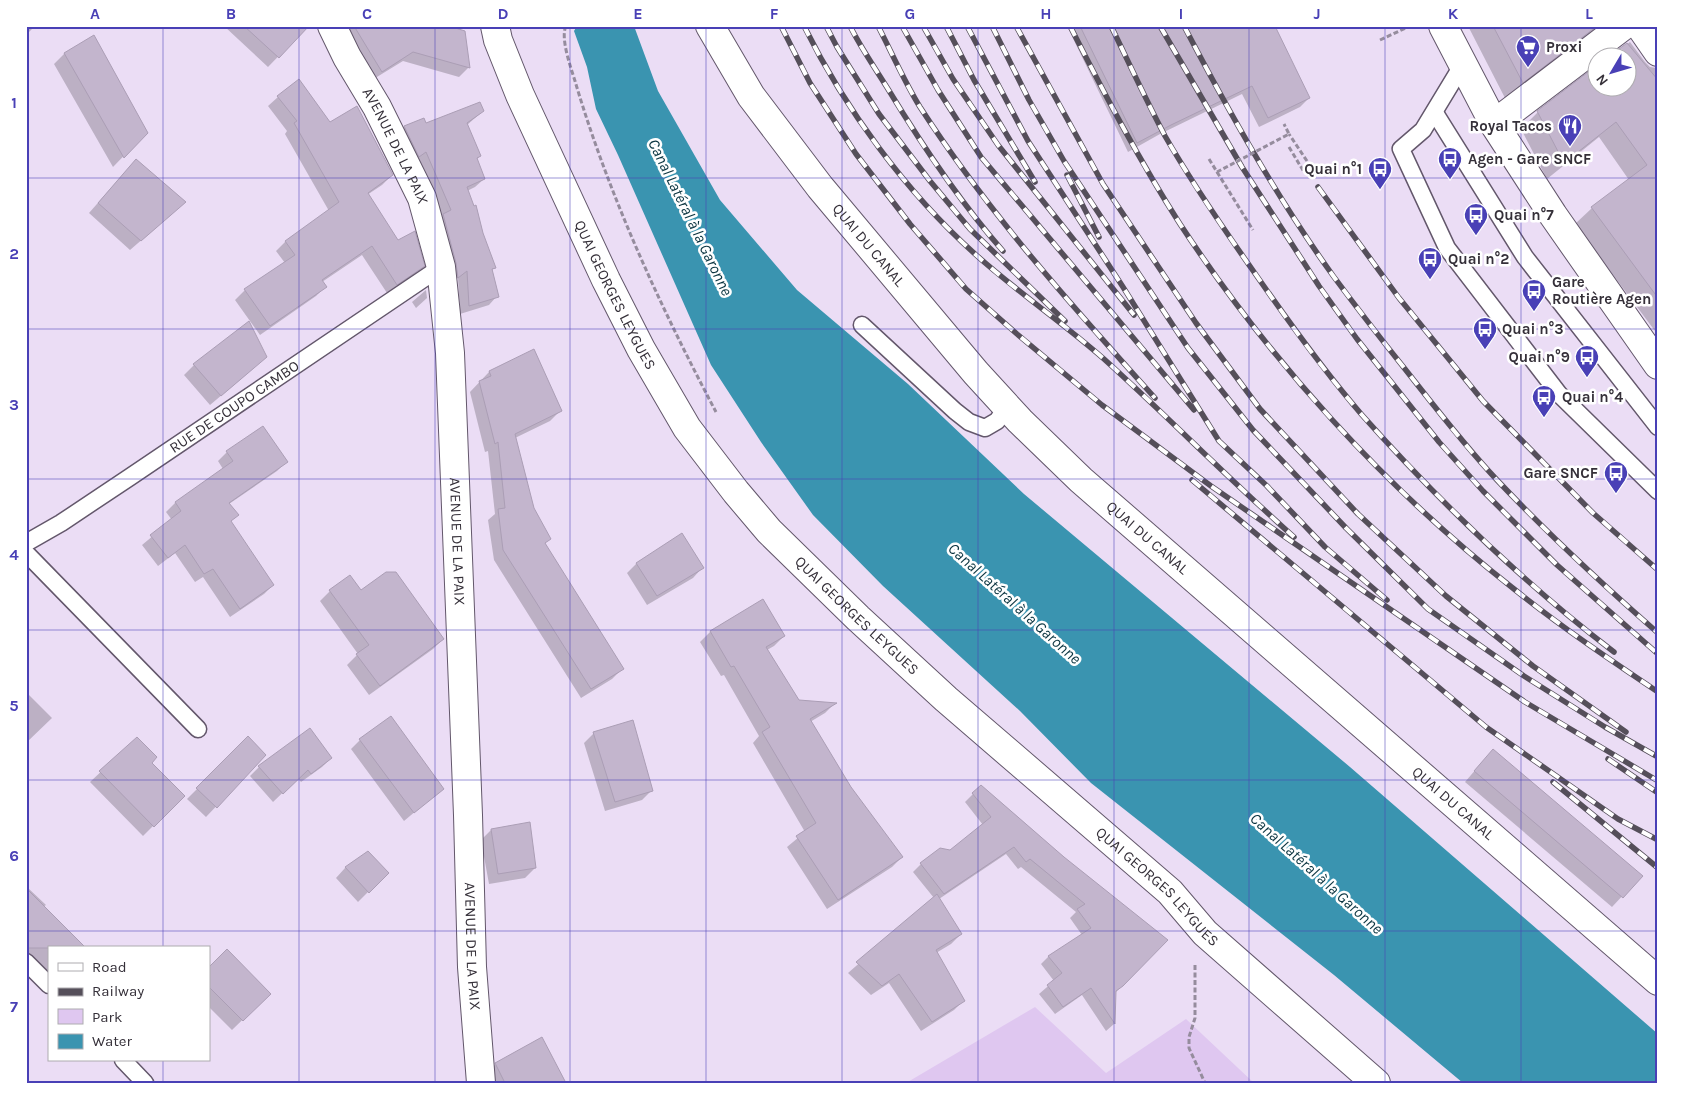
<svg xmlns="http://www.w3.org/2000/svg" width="1684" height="1109" font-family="Karla,sans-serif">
<rect width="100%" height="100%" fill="#ebddf5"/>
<path fill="#dfc7f0" d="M1035,1007L1106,1073L1186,1019L1254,1083H906Z"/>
<path fill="#3a94b0" d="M577,26H634L658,91L720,200L797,290L908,384L1024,494L1350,767L1658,1034V1083H1463L1334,975L1091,783L1020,711L883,586L813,515L761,442L711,365L618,155L596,109L587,67L574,31Z"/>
<path fill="#0003" d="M26,26H30L32,29L26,35Z
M224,26H301L304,30L268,67Z
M340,26H445L464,32L468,68L459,77L403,61L372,80Z
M1067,26H1273L1309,98L1300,107L1259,127L1242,94L1160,134L1128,152Z
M1468,26H1658V335L1575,224L1592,208L1629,180L1599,137L1547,179L1521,129L1538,112L1596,67V88H1626V58H1609L1630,42L1645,62L1650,67L1657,68L1654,60L1630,29L1505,98Z
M93,37L146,133L113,167L54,64L64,54Z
M278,97L330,124L392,175L382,185L367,195L398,242L423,266L413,275L387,293L362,255L322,282L325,287L316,296L260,335L235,300L245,290L285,263L276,251L285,242L329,211L285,134L287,131L268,106Z
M483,111L467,125L480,156L476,160L484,179L475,187L467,191L494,268L491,271L497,296L489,305L460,314L458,278L449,285L435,224L442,217L417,159L396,136L405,127L425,125Z
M126,171L174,212L130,250L89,213Z
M426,290L427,298L416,308L412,302Z
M533,351L560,411L550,421L515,438L533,509L549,539L544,544L622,669L612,679L581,698L494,560L488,520L495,514L488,451L485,452L470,392L489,372Z
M194,365L255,367L210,405L184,375Z
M227,452L286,462L277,471L229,504L237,515L230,522L273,585L264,594L230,617L203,577L195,582L175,553L158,566L142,545L172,520L166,512L175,503L223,469L218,461Z
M636,564L702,568L693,578L647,605L627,573Z
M330,591L361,592L443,639L433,649L369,695L347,665L358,654L320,601Z
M710,632L784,636L774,646L767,650L798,701L834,704L825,713L810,722L850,787L902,857L892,867L827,909L787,847L805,832L753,743L759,736L724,675L721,676L700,642Z
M26,692L52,718L26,743Z
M594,733L652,790L642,800L605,811L584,743Z
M137,738L150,763L183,796L143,836L90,782Z
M248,738L265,755L206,817L187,799Z
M360,740L442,789L404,821L351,749Z
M331,758L322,767L301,782L298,778L273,802L250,776L259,767Z
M1483,761L1641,876L1612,907L1465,782Z
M981,786L1064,858L1166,940L1115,993L1114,1024L1106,1031L1082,995L1055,1014L1039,994L1054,981L1041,964L1049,956L1082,935L1070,918L1076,912L1021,867L1018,869L1006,854L939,899L961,934L951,944L936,953L964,1000L954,1010L921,1031L889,983L871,995L848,973L934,898L913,872L921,864L951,852L983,825L965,802Z
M491,830L535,868L525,878L489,884L481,840Z
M368,852L387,873L358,902L336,878L345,868Z
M28,888L46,905L43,907L49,948V982L26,965V890Z
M226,951L269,994L232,1030L209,1007V968Z
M496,1064L564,1083H491L487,1073Z"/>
<path fill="#c3b5cd" stroke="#ab9eb5" d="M244,26H309L279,58Z
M354,26H449L465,31L470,68L413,52L382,72Z
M1080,26H1275L1310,98L1268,118L1252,86L1171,125L1137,143Z
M1493,26H1597L1523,83Z
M94,35L148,133L124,158L64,53Z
M1627,43L1658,80V298L1591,207L1647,165L1616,122L1564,163L1537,111L1596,66V88H1626V58H1607Z
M299,79L330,122L357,106L393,175L368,193L398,240L415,231L425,266L397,285L372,246L322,280L327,287L270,326L244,289L295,255L285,241L339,202L294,123L297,121L277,96Z
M480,102L484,111L467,123L481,156L477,158L485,179L467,187L474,206L476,205L483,233L496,268L492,269L499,297L469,306L467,271L458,278L456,263L443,214L451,210L426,152L419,157L404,126L424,118L426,123Z
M136,159L186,202L141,241L98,203Z
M249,321L267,357L221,396L193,364Z
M534,349L562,411L515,434L534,508L551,539L545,543L624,669L591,689L503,550L498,509L505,508L498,442L495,444L479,381L491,376L489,371Z
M263,426L288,462L229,503L239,515L231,521L274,585L240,609L213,569L204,574L185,545L168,558L150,535L181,511L175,502L233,461L226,451Z
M682,533L704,568L657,596L636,563Z
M386,572H396L444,639L380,686L356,654L369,645L329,590L350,575L361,590Z
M763,599L785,636L766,647L799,700L837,703L810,719L851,787L903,857L838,900L796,836L816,823L762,732L770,727L734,666L731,667L710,631Z
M391,716L444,789L414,813L359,739Z
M633,720L653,791L615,802L593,732Z
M310,728L332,758L311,774L308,770L283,794L258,766Z
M248,736L266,755L217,808L196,788Z
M137,737L157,757L152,763L185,796L154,827L99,771Z
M1493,749L1643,876L1623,898L1474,771Z
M981,785L1064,857L1168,940L1123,986L1116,991L1115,1024L1091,988L1063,1007L1047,985L1062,973L1048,956L1091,928L1077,909L1085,904L1030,859L1026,862L1014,847L944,894L920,863L940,848L950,850L991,817L972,793Z
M530,822L536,868L498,874L491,829Z
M368,851L389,873L369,893L345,867Z
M26,888L86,948H26Z
M937,894L962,934L936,950L965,1001L932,1022L899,974L882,986L856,962Z
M227,949L271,994L243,1021L209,987V967Z
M542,1037L566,1083H505L495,1063Z"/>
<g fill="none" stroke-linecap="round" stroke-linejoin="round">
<g stroke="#63576b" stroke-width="19">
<g id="lane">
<path d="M1463,64L1423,130L1401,149L1447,248L1559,394L1658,491"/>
<path d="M1435,113L1525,257L1658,427"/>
<path d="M862,325L955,411L969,422L985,428L997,421L1007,407"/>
<path id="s1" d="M26,543L61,523L130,477L441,267"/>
<path d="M26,553L198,729"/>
<path d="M26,962L49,985"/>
<path d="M123,1060L145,1083"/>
</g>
</g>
<g stroke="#63576b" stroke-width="30">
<g id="street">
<path id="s2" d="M332,26L347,57L377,107L422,198L441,267L450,353L468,815L472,967L481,1083"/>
<path id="s3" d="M495,26L498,40L520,95L606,280L641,349L687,428L736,492L769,531L858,618L946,699L1170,892L1205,933L1376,1083"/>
<path d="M1640,26L1658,52"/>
<path d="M1494,124L1623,26"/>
</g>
</g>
<g stroke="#63576b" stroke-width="30">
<g id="secondary">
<path id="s4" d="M710,26L751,96L820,187L976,373L1020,421L1081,480L1658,981"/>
<path d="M1443,26L1494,124L1553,215L1658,365"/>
</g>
</g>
<path stroke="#958c9d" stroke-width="3" stroke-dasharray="5 2.5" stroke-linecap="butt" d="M566,26C560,38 571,68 575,81C609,196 660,306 716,412
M1380,40L1410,26
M1289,147L1304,172L1311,167L1289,134
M1217,172L1253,230
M1195,965V1018L1189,1037V1048L1205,1083"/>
<use href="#lane" stroke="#fff" stroke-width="16"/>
<use href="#street" stroke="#fff" stroke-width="28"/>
<use href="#secondary" stroke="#fff" stroke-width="28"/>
<g stroke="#554f5a" stroke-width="5.5">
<path id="rail" d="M781,26L810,83L856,154L910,224L966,289L1017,334L1102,405L1211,486L1525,702L1658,781
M804,26C845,109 906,192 975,254C1016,291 1062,322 1104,359C1168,417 1229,479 1294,537
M826,26L837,47L879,114L930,181L970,229L1065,321
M850,26C861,48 875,68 888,89C922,145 959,201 1003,251
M878,26C892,53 904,81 920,107C988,212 1071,305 1155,398
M902,26L938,90L981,157L1194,410
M923,26L953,79L998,145L1134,315
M946,26L974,80L1035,182
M967,26L1028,141L1123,287L1219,441L1267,486L1325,547L1387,600
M992,26L1029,100L1064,161L1188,348L1253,430L1346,528L1428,609L1524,676L1605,727L1658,757
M1016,26L1103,184L1196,323L1260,409L1358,514L1446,596L1533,666L1626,732
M1070,26C1104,93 1139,160 1180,224C1270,361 1385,488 1514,589C1560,626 1609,659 1658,692
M1111,26C1129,63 1146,100 1165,136C1192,183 1223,228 1254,272C1288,321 1323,370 1362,415C1437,499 1525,584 1614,652
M1160,26L1242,167L1319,286L1357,339L1439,442L1483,491L1557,565L1658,654
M1184,26C1229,112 1277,198 1334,277C1357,308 1381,339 1405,369C1435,407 1464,445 1497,480C1548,534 1602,584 1658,633
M1067,175L1099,237
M1318,187L1399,298L1483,401L1593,513L1658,570
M1192,480L1486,727L1618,819L1658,840
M1608,759L1658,793
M1553,782L1658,868"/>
</g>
<use href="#rail" stroke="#fff" stroke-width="4" stroke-dasharray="11" stroke-linecap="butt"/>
<path stroke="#958c9d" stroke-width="3" stroke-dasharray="5 2.5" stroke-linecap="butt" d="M1209,159L1217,172L1289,134L1284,124"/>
</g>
<path fill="none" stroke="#4940b6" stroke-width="1" stroke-opacity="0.55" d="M163,26V948M299,26V1083M435,26V1083M570,26V1083M706,26V1083M842,26V1083M978,26V1083M1114,26V1083M1249,26V1083M1385,26V1083M1521,26V1083M26,178H1658M26,329H1658M26,479H1658M26,630H1658M26,780H1658M26,931H1658M163,1060V1083"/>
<defs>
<g id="supermarket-pin" transform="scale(1.25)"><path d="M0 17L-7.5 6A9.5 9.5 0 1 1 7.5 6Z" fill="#4940b6" stroke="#fff"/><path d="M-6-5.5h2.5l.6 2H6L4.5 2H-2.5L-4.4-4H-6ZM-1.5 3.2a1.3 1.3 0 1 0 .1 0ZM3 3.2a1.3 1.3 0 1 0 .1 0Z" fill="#fff"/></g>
<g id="restaurant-pin" transform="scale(1.25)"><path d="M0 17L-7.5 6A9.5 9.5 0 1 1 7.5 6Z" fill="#4940b6" stroke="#fff"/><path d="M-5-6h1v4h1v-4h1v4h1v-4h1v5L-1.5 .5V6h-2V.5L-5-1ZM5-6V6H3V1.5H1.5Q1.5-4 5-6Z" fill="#fff"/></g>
<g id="bus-pin" transform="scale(1.25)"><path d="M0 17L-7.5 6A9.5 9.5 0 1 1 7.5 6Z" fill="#4940b6" stroke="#fff"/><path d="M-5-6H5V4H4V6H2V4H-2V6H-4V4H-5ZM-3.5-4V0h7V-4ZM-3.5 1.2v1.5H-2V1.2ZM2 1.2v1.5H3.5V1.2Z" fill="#fff"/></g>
</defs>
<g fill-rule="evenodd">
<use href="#supermarket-pin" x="1528" y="47"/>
<use href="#restaurant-pin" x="1570" y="126"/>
<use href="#bus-pin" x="1450" y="159"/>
<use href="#bus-pin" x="1380" y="169"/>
<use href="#bus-pin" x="1476" y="215"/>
<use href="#bus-pin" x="1430" y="259"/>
<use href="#bus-pin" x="1534" y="291"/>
<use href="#bus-pin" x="1485" y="329"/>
<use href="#bus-pin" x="1587" y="357"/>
<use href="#bus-pin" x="1544" y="397"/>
<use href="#bus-pin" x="1616" y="473"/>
</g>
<g text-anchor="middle" stroke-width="5" stroke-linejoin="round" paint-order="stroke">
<g font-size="15" font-weight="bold" fill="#353039" stroke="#fff" text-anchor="start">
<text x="1546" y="52">Proxi</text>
<text x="1552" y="131" text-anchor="end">Royal Tacos</text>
<text x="1468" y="164">Agen - Gare SNCF</text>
<text x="1362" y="174" text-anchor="end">Quai n°1</text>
<text x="1494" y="220">Quai n°7</text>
<text x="1448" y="264">Quai n°2</text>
<text x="1552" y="287">Gare<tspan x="1552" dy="17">Routière Agen</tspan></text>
<text x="1502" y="334">Quai n°3</text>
<text x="1570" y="362" text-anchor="end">Quai n°9</text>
<text x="1562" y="402">Quai n°4</text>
<text x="1598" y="478" text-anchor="end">Gare SNCF</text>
</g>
<g font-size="15" fill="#353039" stroke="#fff">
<text dy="5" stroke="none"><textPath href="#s2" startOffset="136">AVENUE DE LA PAIX</textPath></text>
<text dy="5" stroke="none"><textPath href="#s4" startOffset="271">QUAI DU CANAL</textPath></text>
<text dy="5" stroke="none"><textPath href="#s3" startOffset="295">QUAI GEORGES LEYGUES</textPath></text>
<text dy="5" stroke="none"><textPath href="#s1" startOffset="249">RUE DE COUPO CAMBO</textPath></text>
<text dy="5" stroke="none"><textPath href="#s4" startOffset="676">QUAI DU CANAL</textPath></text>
<text dy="5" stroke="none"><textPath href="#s2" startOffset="541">AVENUE DE LA PAIX</textPath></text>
<text dy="5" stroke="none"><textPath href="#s3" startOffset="700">QUAI GEORGES LEYGUES</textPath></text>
<text dy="5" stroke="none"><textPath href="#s4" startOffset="1081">QUAI DU CANAL</textPath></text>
<text dy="5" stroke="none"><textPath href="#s3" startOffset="1105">QUAI GEORGES LEYGUES</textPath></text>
<text dy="5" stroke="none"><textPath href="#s2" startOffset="946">AVENUE DE LA PAIX</textPath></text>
</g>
<g font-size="16" font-style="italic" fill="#0a3440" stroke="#fff">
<text transform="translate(691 217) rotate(64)" y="6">Canal Latéral à la Garonne</text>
<text transform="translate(1015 603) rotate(42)" y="6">Canal Latéral à la Garonne</text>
<text transform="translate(1317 873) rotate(42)" y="6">Canal Latéral à la Garonne</text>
</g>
</g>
<rect width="1684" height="1109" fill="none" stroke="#ffffff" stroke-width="55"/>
<rect x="48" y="946" width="162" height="115" fill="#ffffff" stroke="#aeacb0"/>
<rect x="58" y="963" width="25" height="8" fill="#ffffff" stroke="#aeacb0"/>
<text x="92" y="972" font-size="15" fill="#353039">Road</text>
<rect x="58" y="988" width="25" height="8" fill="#554f5a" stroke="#aeacb0"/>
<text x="92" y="996" font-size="15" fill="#353039">Railway</text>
<rect x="58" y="1009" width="25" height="15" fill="#dfc7f0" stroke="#aeacb0"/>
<text x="92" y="1022" font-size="15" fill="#353039">Park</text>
<rect x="58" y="1034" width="25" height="15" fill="#3a94b0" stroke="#aeacb0"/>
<text x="92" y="1046" font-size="15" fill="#353039">Water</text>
<g transform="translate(1612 72) rotate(232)"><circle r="24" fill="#ffffff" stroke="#aeacb0"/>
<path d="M0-4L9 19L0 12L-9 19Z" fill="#4940b6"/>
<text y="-8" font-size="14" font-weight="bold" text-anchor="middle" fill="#353039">N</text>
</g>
<rect x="28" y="28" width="1628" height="1054" fill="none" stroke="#4940b6" stroke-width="2"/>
<g font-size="16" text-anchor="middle" font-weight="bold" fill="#4940b6">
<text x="95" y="19">A</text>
<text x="231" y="19">B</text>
<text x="367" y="19">C</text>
<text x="503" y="19">D</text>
<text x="638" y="19">E</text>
<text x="774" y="19">F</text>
<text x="910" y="19">G</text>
<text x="1046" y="19">H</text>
<text x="1181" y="19">I</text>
<text x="1317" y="19">J</text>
<text x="1453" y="19">K</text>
<text x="1589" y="19">L</text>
<text x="14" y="108">1</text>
<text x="14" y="259">2</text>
<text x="14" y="410">3</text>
<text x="14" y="560">4</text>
<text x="14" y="711">5</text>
<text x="14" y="861">6</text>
<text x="14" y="1012">7</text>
</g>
</svg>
